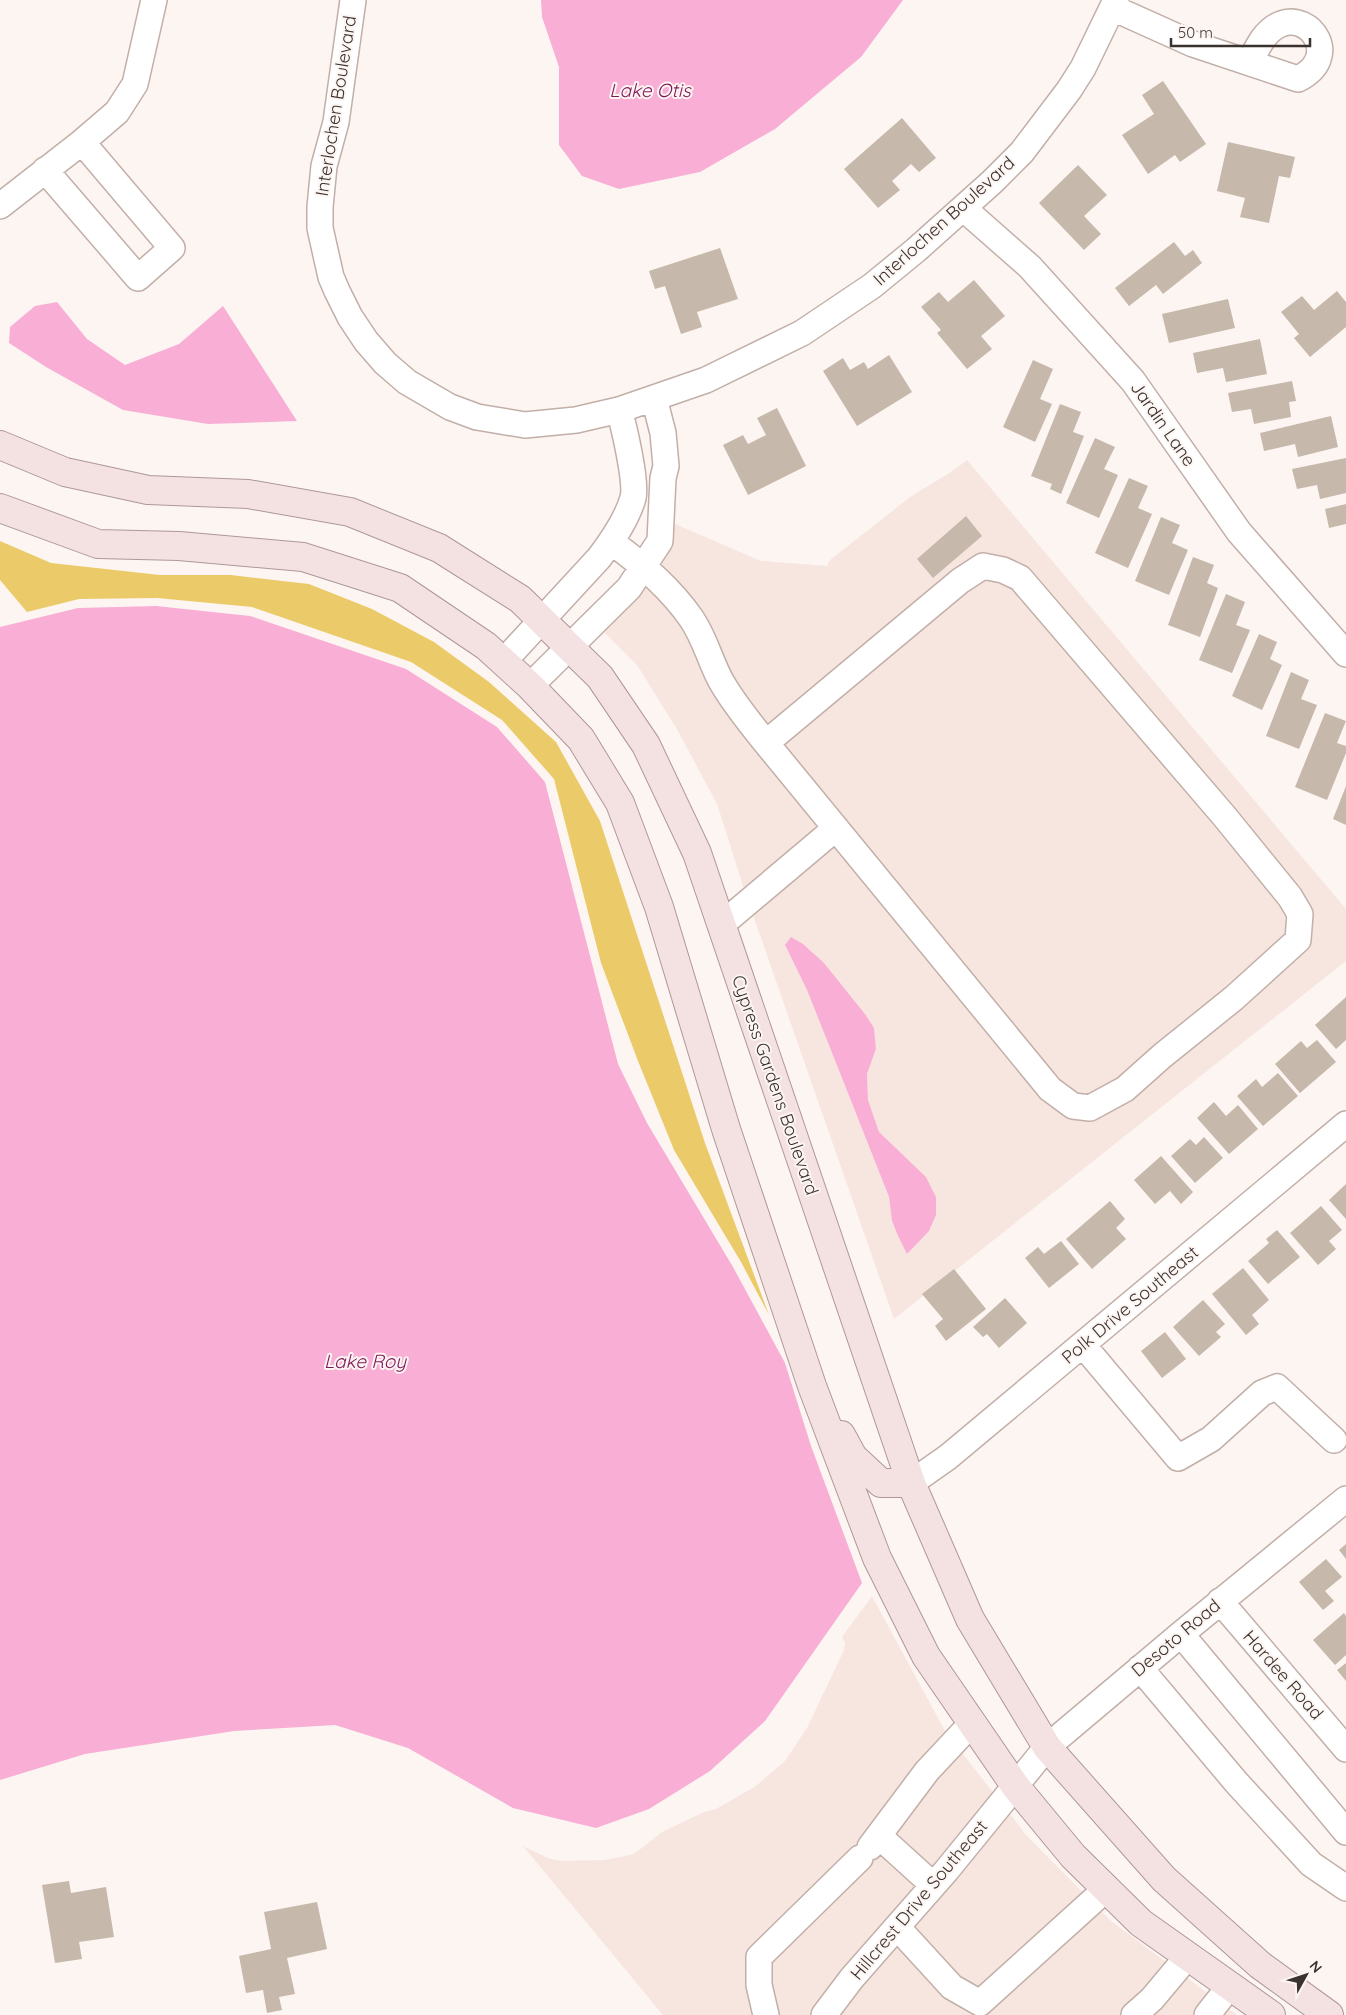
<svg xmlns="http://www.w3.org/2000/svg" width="1346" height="2015" font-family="Quicksand,sans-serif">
<rect width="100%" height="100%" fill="#fdf5f2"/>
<path fill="#f7e6e0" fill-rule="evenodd" d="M967,460L1346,909V961L894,1319L746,895L717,804L678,731L637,665L601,629L644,582L669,608L1071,1116L1308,940L1006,560L769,729L745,700L657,563L671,528L675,524L761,561L827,566L830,560L910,497L951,472ZM785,945L824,963L865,1014L874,1028L876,1050L867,1074L868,1101L879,1133L926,1177L908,1254L898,1236L892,1221L889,1197L840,1073L807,990Z
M985,577L1013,586L1217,824L1281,903L1290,918L1288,936L1119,1081L1089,1097H1078L1058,1081L781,743Z
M872,1596L945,1731L995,1795L813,2015H663L523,1846L548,1858L561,1861L605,1860L634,1854L662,1832L704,1812L716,1809L756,1786L785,1761L807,1728L844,1650L845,1643L842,1637Z
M1007,1810L1026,1835L1111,1921L1237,2015H836Z"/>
<path fill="#ebcb69" d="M0,541L51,563L160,575H231L309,584L372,609L434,642L489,682L556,742L600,821L705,1143L769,1315L741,1262L674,1150L638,1061L601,963L554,779L502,720L411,662L252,607L157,598L79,599L27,612L0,580Z"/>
<path fill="#f8aed5" d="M541,0H903L861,57L775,129L700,172L619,189L582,176L559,145V67L542,17Z
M57,302L87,339L125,365L179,344L223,306L297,421L208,424L123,410L46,367L9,343L10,327L35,306Z
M156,606L250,616L406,669L497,727L545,782L618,1064L647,1123L733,1267L785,1363L811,1446L862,1583L765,1721L710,1771L649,1809L596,1828L513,1808L408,1748L335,1725L234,1731L85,1754L0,1780V627L78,608Z
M791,937L803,944L824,963L865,1014L874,1028L876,1049L867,1074L868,1100L879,1132L926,1177L936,1197V1215L929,1231L907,1254L898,1236L892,1221L889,1197L840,1073L807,990L785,945Z"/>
<path fill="#c6b8aa" d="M1163,81L1206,144L1180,162L1175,155L1148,174L1122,135L1154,114L1142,95Z
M902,118L936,158L919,172L911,164L892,181L900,190L878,208L844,169Z
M1228,142L1295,157L1290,178L1279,176L1269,223L1240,217L1245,198L1217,191Z
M1078,165L1107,195L1084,216L1101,234L1084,250L1039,203Z
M1174,242L1185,256L1193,250L1202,263L1163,294L1156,285L1129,306L1115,288Z
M720,248L738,299L697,312L702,327L681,334L665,286L655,289L649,271Z
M974,280L1005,316L981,336L992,349L967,369L937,333L941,330L921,307L939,292L948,302Z
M1337,291L1346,302V327L1310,357L1294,338L1299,334L1281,312L1302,296L1314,310Z
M1228,299L1235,328L1169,343L1162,314Z
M1260,339L1267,374L1226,382L1223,368L1197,373L1193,353Z
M889,355L912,392L857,426L823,371L843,358L850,370L864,362L868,369Z
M1033,360L1053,369L1040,399L1052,404L1035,442L1003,427Z
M1292,381L1296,401L1289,402L1291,417L1254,424L1251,409L1232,412L1228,393Z
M1060,404L1081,412L1073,432L1084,436L1061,494L1050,489L1052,484L1031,476Z
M777,408L806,466L748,495L723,445L743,435L748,444L766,435L757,418Z
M1331,416L1338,447L1298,457L1295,444L1264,451L1260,433Z
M1095,438L1115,447L1104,469L1118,475L1099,518L1066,503Z
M1346,458V493L1320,499L1317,485L1297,489L1292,469Z
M1129,478L1148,486L1138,508L1152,514L1128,568L1095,553Z
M1346,504V524L1329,528L1325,509Z
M966,516L982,536L933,578L917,559Z
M1161,517L1180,525L1172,543L1188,550L1169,595L1135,581Z
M1193,557L1214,565L1207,583L1218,588L1200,637L1168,625Z
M1226,594L1245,602L1236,625L1250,630L1232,673L1199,660Z
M1259,634L1277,642L1270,659L1282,665L1262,710L1232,696Z
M1291,672L1309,680L1301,699L1317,705L1299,749L1266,736Z
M1325,713L1346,721L1337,743L1346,746V753L1327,800L1295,787Z
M1346,786V825L1333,819Z
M1346,997V1040L1336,1049L1315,1025Z
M1317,1040L1336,1062L1300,1093L1275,1064L1301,1041L1307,1048Z
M1278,1073L1298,1096L1263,1126L1237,1096L1256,1079L1262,1087Z
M1214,1102L1226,1116L1238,1105L1258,1129L1229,1154L1197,1118Z
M1204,1137L1223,1158L1195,1183L1171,1156L1190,1139L1196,1145Z
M1161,1156L1193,1192L1181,1204L1170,1191L1155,1204L1134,1180Z
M1346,1184V1219L1329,1200Z
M1110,1201L1125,1219L1116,1228L1126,1239L1092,1269L1066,1239Z
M1321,1206L1342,1230L1329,1241L1336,1249L1318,1265L1290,1233Z
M1277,1230L1300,1257L1268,1284L1248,1261L1269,1243L1266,1239Z
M1061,1241L1079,1264L1049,1288L1025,1258L1038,1247L1044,1254Z
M1243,1268L1269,1300L1252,1315L1259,1324L1246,1335L1212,1294Z
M954,1269L986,1309L946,1341L935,1326L943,1319L922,1294Z
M1005,1298L1027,1323L999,1348L987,1334L983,1337L973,1327Z
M1203,1300L1225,1324L1216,1332L1221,1337L1199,1356L1173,1327Z
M1165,1332L1186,1359L1162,1378L1141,1351Z
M1346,1544V1559L1339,1550Z
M1326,1559L1342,1577L1325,1591L1334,1601L1323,1610L1299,1582Z
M1344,1613L1346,1616V1655L1335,1665L1313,1640Z
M1346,1663V1681L1337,1670Z
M69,1881L71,1893L106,1887L114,1937L79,1942L82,1959L55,1963L42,1885Z
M317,1902L327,1949L287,1958L295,1994L279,1997L282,2010L267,2013L263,1990L246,1993L239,1956L271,1949L264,1912Z"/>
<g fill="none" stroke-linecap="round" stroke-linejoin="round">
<g stroke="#c2afa8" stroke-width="28">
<path id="minor" d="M353,0L336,122L324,166L320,207V228L331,277L337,291L350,317L366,341L385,363L407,382L450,407L477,417L525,425L576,420L619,410L706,380L802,333L872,286L916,250L992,182L1022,152L1069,90L1083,68L1116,0
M1113,8L1193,44L1298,79C1342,57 1310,12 1281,24C1265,30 1257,48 1250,62
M82,142L117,112L135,84L154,0
M0,206L82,142L172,248L138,278L45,170
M963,208L1030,267L1133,381L1239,532L1346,654
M611,542C641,563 670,588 691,618C705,638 710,661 721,681C734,704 750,723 766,743L1050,1089L1073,1106L1090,1108L1125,1089L1162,1056L1234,998L1298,940L1300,914L1290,897L1225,817L1020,578L1003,570L983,566L960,581L766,743
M504,661L599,558C612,541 627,519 633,498C637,482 624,427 619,410
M530,686L629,588L660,541L663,478L666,466L663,433L654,398
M721,925L836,828
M1083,1345L1178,1458L1211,1439L1262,1393L1277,1387L1334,1440
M911,1483L948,1457L1346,1124
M1220,1601L1346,1749
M1181,1634L1346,1832
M1140,1668L1236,1782L1311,1864L1346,1888
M879,1836L933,1885
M870,1847L927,1771L972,1723
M897,1927L952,1987L980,2003L1106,1889
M766,2015L759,1985V1957L860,1858
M824,2015L852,1978L946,1871L1047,1747L1181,1634L1346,1499
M1134,2015L1152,1999L1188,1956
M1207,2015L1230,1986"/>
</g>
<g stroke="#ae9798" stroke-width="30">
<path id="major" d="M0,445L65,472L148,490L248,494L350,512L439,548L520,599L600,677L646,745L697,853L911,1483L970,1619L1047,1747L1164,1879L1260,1965L1329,2015
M0,508L98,544L179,546L303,557L400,588L486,646L530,686L581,739L620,803L659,907L726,1129L812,1386L877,1558L926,1656L1016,1787L1073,1856L1141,1923L1271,2015
M841,1435L853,1457L881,1483H911"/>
</g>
<use href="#minor" stroke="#fff" stroke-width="25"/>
<use href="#major" stroke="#f4e2e3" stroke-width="28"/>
</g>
<g text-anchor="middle" stroke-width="4" stroke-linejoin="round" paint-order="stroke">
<g font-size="18" fill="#39322f" stroke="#fdf5f2">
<text transform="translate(336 106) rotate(-81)" y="6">Interlochen Boulevard</text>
<text transform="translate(944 221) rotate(-42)" y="6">Interlochen Boulevard</text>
<text transform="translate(1163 424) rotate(55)" y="6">Jardin Lane</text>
<text transform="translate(775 1085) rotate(71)" y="6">Cypress Gardens Boulevard</text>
<text transform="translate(1130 1305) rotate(-40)" y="6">Polk Drive Southeast</text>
<text transform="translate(1176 1638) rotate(-40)" y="6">Desoto Road</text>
<text transform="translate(1283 1675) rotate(49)" y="6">Hardee Road</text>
<text transform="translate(919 1900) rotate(-50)" y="6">Hillcrest Drive Southeast</text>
</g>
<g font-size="19" font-style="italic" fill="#7f165a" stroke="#fdf5f2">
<text x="650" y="97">Lake Otis</text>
<text x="365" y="1368">Lake Roy</text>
</g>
</g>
<g transform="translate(1306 1975) rotate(50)" stroke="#fdf5f2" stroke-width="4" paint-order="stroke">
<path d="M0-4L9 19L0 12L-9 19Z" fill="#39322f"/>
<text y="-8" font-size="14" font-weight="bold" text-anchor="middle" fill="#39322f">N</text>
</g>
<path d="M1171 38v8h139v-8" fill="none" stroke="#39322f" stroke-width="2.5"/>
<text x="1178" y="38" font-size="15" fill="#39322f" stroke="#fdf5f2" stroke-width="4" paint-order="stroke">50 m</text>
</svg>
